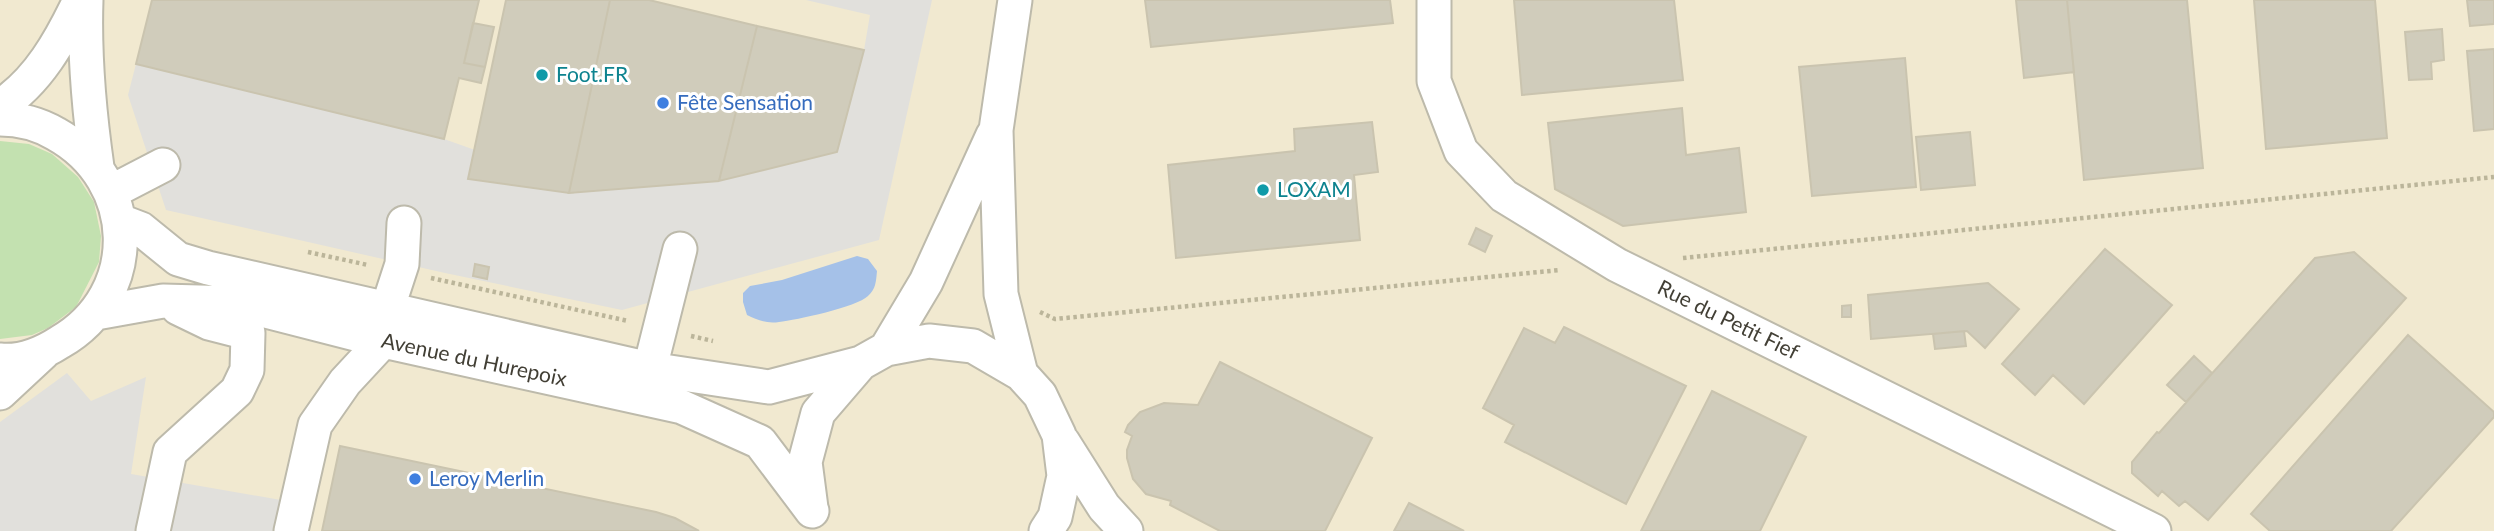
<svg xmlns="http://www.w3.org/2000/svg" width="2494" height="531" font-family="Lato,sans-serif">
<rect width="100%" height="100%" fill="#f0eee4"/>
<path fill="#f1e9d0" d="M0,0H2494V531H0Z"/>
<path fill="#c3e1b0" d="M0,141L29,144L52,154L78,177L94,202L101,236L99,262L76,307L48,328L32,335L0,339Z"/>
<path fill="#e1e0dc" d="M806,0H932L879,240L622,310L445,273L166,210L128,95L136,64L444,139L475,150L469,179L569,193L719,181L837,152L864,50L870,15Z
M67,373L91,401L146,377L131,474L298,503L291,531H0V422Z"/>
<path fill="#a5c1e8" d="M857,256L868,259L877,271C876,281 876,289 868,296C857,307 796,320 779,322C767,324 757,320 747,315L743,302V293L750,286L782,280Z"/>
<path fill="#d0ccbb" stroke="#cac4af" stroke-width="2" d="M152,0H479L464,63L485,67L481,83L459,78L444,139L136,64Z
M506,0H610L569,193L468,179Z
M610,0H649L757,26L719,181L569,193Z
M1145,0H1390L1393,23L1151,47Z
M1514,0H1674L1683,80L1522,95Z
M2016,0H2067L2074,72L2024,78Z
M2067,0H2187L2203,168L2084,180Z
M2254,0H2375L2387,138L2266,149Z
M2467,0H2494V24L2470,26Z
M473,23L494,27L485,67L464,63Z
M757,26L864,50L837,152L719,181Z
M2442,29L2444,60L2431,62L2432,79L2409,80L2405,32Z
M2494,49V129L2474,131L2467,51Z
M1905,58L1916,187L1812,196L1799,67Z
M1682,108L1686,155L1739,148L1746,212L1623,226L1555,189L1548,123Z
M1372,122L1378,172L1354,175L1360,240L1176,258L1168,165L1295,151L1294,129Z
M1970,132L1975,185L1921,190L1916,137Z
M1476,228L1492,236L1485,252L1469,244Z
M2105,249L2172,305L2084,404L2053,375L2035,395L2002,364Z
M2354,252L2406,298L2208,520L2185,501L2179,506L2162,491L2158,496L2132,473V462L2157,432L2159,433L2315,258Z
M475,264L489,267L487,279L473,276Z
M1988,283L2019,309L1985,348L1967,331L1871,339L1868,295Z
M1851,305V317H1842V306Z
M1564,327L1686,386L1626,504L1505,442L1514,425L1483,408L1524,328L1555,343Z
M1964,331L1966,346L1935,349L1933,334Z
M2408,335L2494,412V417L2391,531H2270L2251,514Z
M2194,356L2212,373L2186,402L2167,385Z
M1220,362L1372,438L1325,531H1220L1170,505L1171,501L1146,494L1133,479L1127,458V450L1132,436L1125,432L1128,425L1140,412L1164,403L1198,405Z
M1712,391L1806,437L1760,531H1641Z
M340,446L656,512L675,518L699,531H322Z
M1409,503L1464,531H1394Z"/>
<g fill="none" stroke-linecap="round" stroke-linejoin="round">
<g stroke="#bdbaab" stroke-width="37">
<path id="minor" d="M86,0C84,57 89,111 97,167
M1015,0L996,130L1001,294L1021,374
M1434,0V81L1461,151L1504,196L1617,265L2154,531
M0,106C38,82 61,40 80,0
M0,119C19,119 39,124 56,134C139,180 143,294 60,342C43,353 21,362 0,360
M111,192L163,165
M120,221L141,229L178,259L208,268L650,369L769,387L861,363
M96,313L163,301L235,303L383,341L682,407L760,442L812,511
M886,349L926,282L993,135
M645,388L680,249
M0,393L43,353
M1063,442L1104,507L1126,531
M811,508L805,462L818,413L861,363L886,349L929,341L973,346L1021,374L1040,395L1059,435L1064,476L1055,517L1046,531
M153,531L170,452L237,391L247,370L248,333L209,323L178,308
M291,531L315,425L345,382L383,341L387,310L402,264L404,223"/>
</g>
<path stroke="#bbb59a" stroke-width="4.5" stroke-dasharray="3.5 3.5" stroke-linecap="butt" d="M308,252L368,265
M1683,258L2494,177
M431,278L628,321
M1040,312L1055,319L1560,270
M691,336L713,341"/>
<use href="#minor" stroke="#fff" stroke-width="33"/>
</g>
<g fill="#0f9aa8" stroke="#fff" stroke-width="2.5">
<circle cx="542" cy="75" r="7"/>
<circle cx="1263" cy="190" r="7"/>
</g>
<g fill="#3f7fe0" stroke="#fff" stroke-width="2.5">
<circle cx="663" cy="103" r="7"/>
<circle cx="415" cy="479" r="7"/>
</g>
<g text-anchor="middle" stroke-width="6" stroke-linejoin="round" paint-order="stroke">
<g font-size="21" fill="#0d838f" stroke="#fff" text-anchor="start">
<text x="556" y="82">Foot.FR</text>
<text x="1277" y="197">LOXAM</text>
</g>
<g font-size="21" fill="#366cbe" stroke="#fff" text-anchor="start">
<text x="677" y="110">Fête Sensation</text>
<text x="429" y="486">Leroy Merlin</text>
</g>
<g font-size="21" fill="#423f35" stroke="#fff">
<text transform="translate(1728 320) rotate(26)" y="7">Rue du Petit Fief</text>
<text transform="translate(474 360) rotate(12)" y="7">Avenue du Hurepoix</text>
</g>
</g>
</svg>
